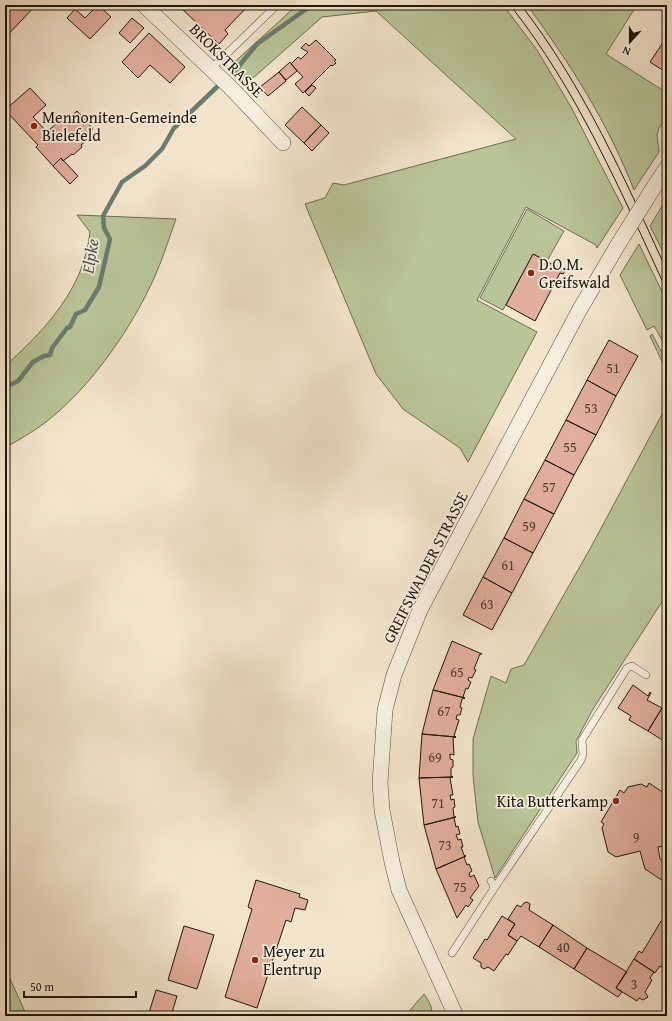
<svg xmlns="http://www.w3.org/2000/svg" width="672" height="1021" font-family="'Gentium Book Plus',serif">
<rect width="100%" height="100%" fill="#f3e5cc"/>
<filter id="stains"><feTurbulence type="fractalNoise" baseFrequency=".005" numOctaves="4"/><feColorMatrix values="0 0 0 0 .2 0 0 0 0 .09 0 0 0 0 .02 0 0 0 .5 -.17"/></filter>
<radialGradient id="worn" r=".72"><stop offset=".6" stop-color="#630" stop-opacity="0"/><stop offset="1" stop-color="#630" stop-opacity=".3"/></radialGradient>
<path fill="#b9c599" stroke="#6b6e52" d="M297,5H503L537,50L571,107L623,208L597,248L596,245L526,207L477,300L537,332L468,462L460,448L403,409L376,374L305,204L325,198L333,183L344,185L516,139L376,11L322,17L244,86L228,68Z
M527,5H637L606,54L667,93V116L659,128L657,135L659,152L634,190C608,123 570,63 527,5Z
M667,198V260L650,226Z
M527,209L564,231L547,261L533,254L503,310L480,298Z
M77,215L176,219C169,238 163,258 155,276C132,328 91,387 46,422C33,432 18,440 5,448V366C45,330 84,289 90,232Z
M639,244L667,302V349L654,326L647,330L620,275Z
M652,334L667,362V372L650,336Z
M667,405V594L593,709L576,741L577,753L495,878L478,822L473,776V739L491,676L506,683L511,669L524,665L591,547Z
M5,968L27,1016H5Z
M424,994C428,1000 434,1008 431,1016H405Z"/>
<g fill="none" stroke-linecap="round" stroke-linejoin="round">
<path stroke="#697c70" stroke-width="4.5" d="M234,72L257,44L312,5
M5,387L18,381L33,362L44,356L50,355L52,348L67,328L70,327L76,314L85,310L99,287L110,239L104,228L103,216L122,182L145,166L162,149L174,128L218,86"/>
</g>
<path fill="#e2af9e" stroke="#1d160c" d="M5,5H36L5,38Z
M98,5L111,17L90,39L67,18L75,9L85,18Z
M181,5H249L225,30L228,34L219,44L180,7Z
M132,18L144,28L130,43L119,33Z
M149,33L185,67L170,83L150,65L138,78L122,62Z
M666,38H667V73L650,62Z
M316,40L336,60L334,61L336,63L332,66L331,65L303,93L295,84L303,77L291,64L298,57L301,59L308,52L301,48L306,43L309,46Z
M290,62L297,71L286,80L279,72Z
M279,72L286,81L268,96L260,87Z
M312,85L316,88L309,96L305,92Z
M30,88L46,105L33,117L47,132L59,121L60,122L68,114L70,117L77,111L93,129L87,135L89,138L81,145L82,147L73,155L72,154L63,161L61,158L53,166L36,147L38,145L5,110Z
M302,107L321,125L304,143L285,125Z
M321,125L329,133L312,151L304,143Z
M61,158L78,176L70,184L53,166Z
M533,254L559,268L560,266L566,269L563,274L560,273L535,321L506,305Z
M609,340L638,356L616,396L587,380Z
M587,380L616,396L596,435L566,420Z
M566,420L596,435L574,475L545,460Z
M545,460L574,475L554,514L524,499Z
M524,499L554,514L533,553L504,538Z
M504,538L533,553L512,593L483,577Z
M483,577L512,593L492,630L463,615Z
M452,641L482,654H480L474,669L476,670L472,678L469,677L468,680L471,682L468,689L466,688L463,697L465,698L433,690Z
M633,685L648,696L650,692L651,693L647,700L662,708L648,731L629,720L631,716L618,708Z
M433,690L465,698L462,699L460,707L462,708L460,715H457L456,719L459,720L454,736L456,737L422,734Z
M662,708L667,711V743L648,731Z
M422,734L456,737L453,738L454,755L450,754V759L453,760V767L451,768V776L453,777L419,778Z
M419,778L453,777L450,778L453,795H450L451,800L454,799L455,807L453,808L454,817H456L424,825Z
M649,783L667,795V848L664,846L658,847L660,859L667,863L666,883L645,869L640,851L616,857L608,852L602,828L604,824L601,822L620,790L624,793L628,787L641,784L647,787Z
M456,817L454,818L456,827L458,826L460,834L456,835L458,840L461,839L463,847H461L464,855L466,856L436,869L424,825Z
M466,856L464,857L467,865L469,864L472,871L469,873L470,877L474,875L479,886L470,898L473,900L468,907L466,905L457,918L436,869Z
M256,880L300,894L299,897L308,900L305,910L295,908L291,922L286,920L257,1008L225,997L252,909L248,907Z
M527,902L530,904L529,910L553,925L539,947L521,936L517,941L508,935L515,924L508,919L517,905L521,907L524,903Z
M502,916L515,924L508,935L517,941L508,955L506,954L494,971L488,967L484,969L481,967V963L473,958L485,939L487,940Z
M661,921L667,925V960L664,965L665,966L664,969L660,966L655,973L634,959L639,951L642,953Z
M553,925L587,948L574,969L539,947Z
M184,926L214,935L197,989L168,980Z
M587,948L627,972L616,988L622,992L618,997L574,969Z
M634,959L654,972L650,978L652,980L645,992L648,997L643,1000L639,998L637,1001L616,988Z
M156,990L177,996L171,1016H148Z"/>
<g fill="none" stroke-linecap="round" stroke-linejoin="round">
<g stroke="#524a3c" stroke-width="8">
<path id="service" d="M211,69L277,5
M493,890L581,760L583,754L582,740L627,668L632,666L646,675
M452,953L493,890V884L491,881"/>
</g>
<g stroke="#524a3c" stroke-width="16">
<path id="minor" d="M144,5L232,89L283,143
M654,187L667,167
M456,1016L399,890L392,862L382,810L380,783L385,710L394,675L420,610L580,309L619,243"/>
</g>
<use href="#service" stroke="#f7eede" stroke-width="7"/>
<use href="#minor" stroke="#f7eede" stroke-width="15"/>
<path stroke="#1d160c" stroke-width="1" d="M510,5C578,91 621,192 667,291
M521,5C583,85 625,179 667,271"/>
<g stroke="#524a3c" stroke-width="16" stroke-linecap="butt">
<path id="minor-bridge" d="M619,243L654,187"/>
</g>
<use href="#minor-bridge" stroke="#f7eede" stroke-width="15"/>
</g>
<g fill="#8f2418" stroke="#f7eede" stroke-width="1.5">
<circle cx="34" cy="126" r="4"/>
<circle cx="531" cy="273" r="4"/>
<circle cx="616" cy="801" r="4"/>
<circle cx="255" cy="960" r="4"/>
</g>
<g text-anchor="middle" stroke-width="3.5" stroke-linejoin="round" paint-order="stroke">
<g font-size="14" fill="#4e3c30">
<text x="613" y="373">51</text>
<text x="591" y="413">53</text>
<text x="570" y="452">55</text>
<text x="549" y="492">57</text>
<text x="529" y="531">59</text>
<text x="508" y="570">61</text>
<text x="487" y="609">63</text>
<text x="457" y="677">65</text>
<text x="444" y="716">67</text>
<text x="435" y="762">69</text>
<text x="438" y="808">71</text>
<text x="636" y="842">9</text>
<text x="445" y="850">73</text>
<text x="460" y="892">75</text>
<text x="563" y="952">40</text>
<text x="634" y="989">3</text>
</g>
<g font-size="16" fill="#1d160c" stroke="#f7eede">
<text transform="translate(227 60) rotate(45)" y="6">BROKSTRASSE</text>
<text transform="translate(425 567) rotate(-63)" y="6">GREIFSWALDER STRASSE</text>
</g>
<g font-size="16" fill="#1d160c" stroke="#f7eede" text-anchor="start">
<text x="42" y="123">Mennoniten-Gemeinde<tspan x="42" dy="18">Bielefeld</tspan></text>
<text x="539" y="270">D.O.M.<tspan x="539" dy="18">Greifswald</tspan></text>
<text x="608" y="807" text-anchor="end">Kita Butterkamp</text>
<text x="263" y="957">Meyer zu<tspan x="263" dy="18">Elentrup</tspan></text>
</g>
<g font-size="17" font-style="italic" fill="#495246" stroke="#f7eede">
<text transform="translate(90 256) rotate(-81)" y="6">Elpke</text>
</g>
</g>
<rect width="672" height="1021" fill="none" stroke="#f3e5cc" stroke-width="20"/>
<rect x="6" y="6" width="660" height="1009" fill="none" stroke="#1d160c" stroke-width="2"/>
<rect x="10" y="10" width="652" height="1001" fill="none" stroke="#1d160c"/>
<g transform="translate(630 42) rotate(201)" stroke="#f7eede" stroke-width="3" paint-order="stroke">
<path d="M0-3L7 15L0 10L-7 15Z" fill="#1d160c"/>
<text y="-6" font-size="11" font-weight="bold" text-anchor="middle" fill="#1d160c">N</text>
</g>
<path d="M24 991v6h112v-6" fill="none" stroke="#1d160c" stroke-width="2"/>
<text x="30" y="991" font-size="12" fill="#1d160c" stroke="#f7eede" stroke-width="3" paint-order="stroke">50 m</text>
<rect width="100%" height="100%" filter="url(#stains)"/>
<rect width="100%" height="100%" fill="url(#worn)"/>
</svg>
